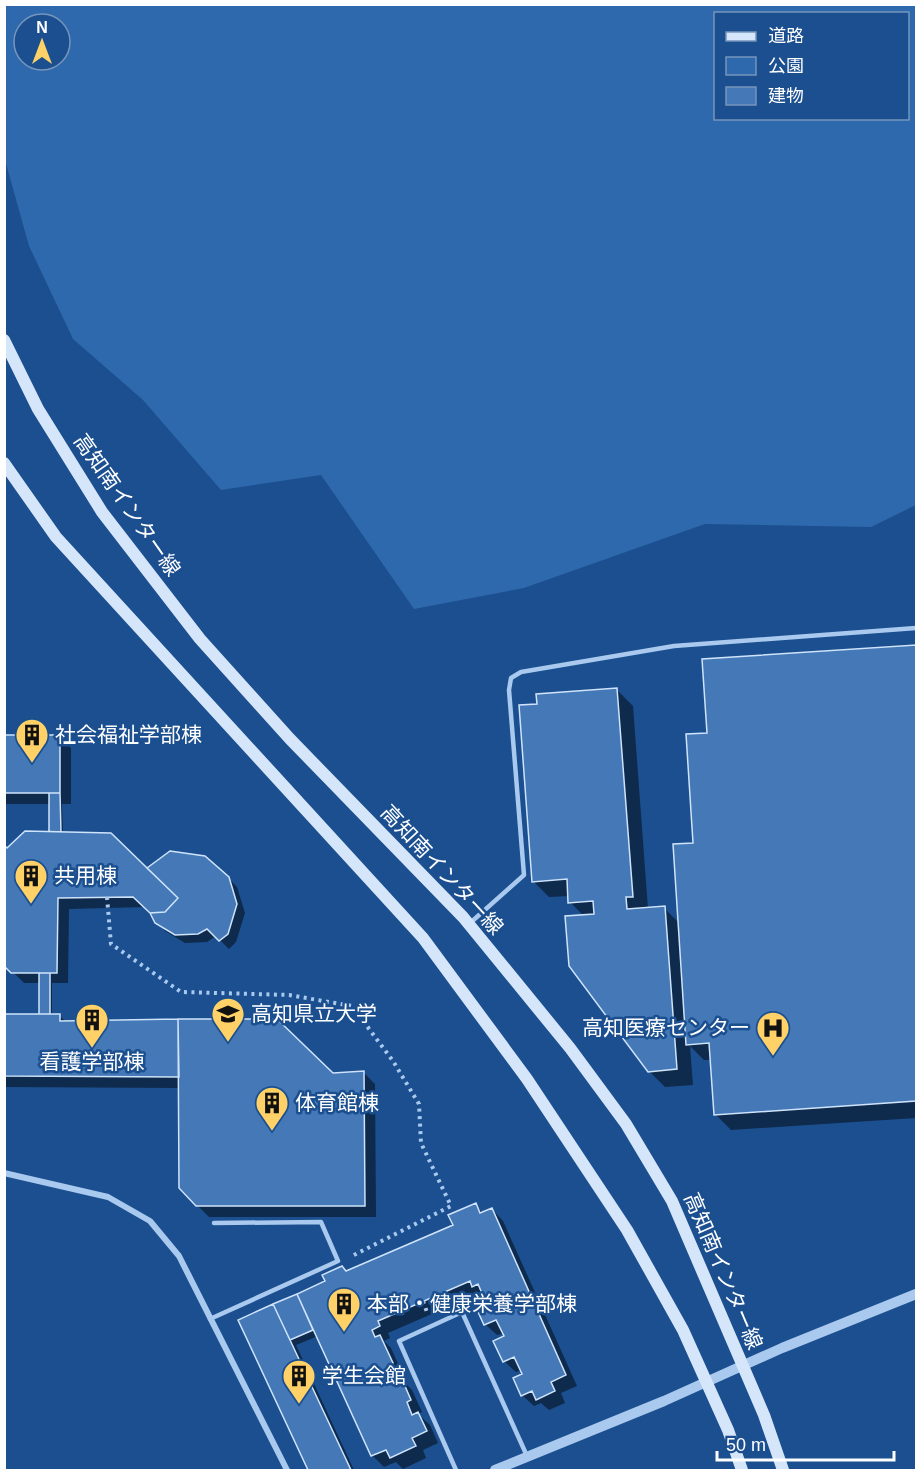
<svg xmlns="http://www.w3.org/2000/svg" width="921" height="1475" font-family="Arial,'Noto Sans JP',sans-serif">
<rect width="100%" height="100%" fill="#1b4f8f"/>
<path fill="#2e69ad" fill-rule="evenodd" d="M5,4L916,5V505L871,527L705,524L524,588L414,609L321,475L221,490L143,400L73,339L29,246L5,160ZM716,14H908V118H716ZM24,24H60V60H24Z"/>
<path fill="#0007" d="M916,646V1118L731,1130L715,1114L712,1060H704L690,1046L693,1085L665,1087L649,1071L584,916L570,902L569,896L549,897L533,881L538,706L617,690L633,706L648,909L664,908L679,923L695,845L709,734L704,660Z
M4,737H59L71,748V804H62L63,833L147,870L193,854L214,863L237,887L245,913L236,942L229,949L216,936L207,942L185,943L165,931L146,907L69,909L68,983H52V1015H59L66,1022L333,1075L364,1073L375,1084L376,1217H209L197,1205L181,1088L4,1087V1015H41V983H24L4,963L7,850L51,833V804H4Z
M475,1205L483,1213L492,1209L503,1221L577,1386L561,1393L565,1403L549,1410L541,1403L534,1406L522,1395V1370L516,1372L504,1361V1333L497,1335L485,1324V1297L480,1293L388,1333L390,1338L384,1341L391,1348L403,1375L399,1377L412,1390L422,1412L418,1414L430,1425L438,1443L423,1450L426,1458L403,1469L396,1462L384,1467L373,1456L318,1336L296,1345L354,1470H310L240,1321L455,1226Z"/>
<path fill="#4478b7" stroke="#cfe3fa" stroke-width="1.5" d="M916,645V1101L714,1115L709,1043L686,1045L673,844L693,843L686,734L707,733L702,659Z
M617,688L633,897H626L627,909L665,906L677,1069L648,1072L569,966L565,916L594,914L593,901L568,903L567,879L532,882L519,705L537,704L536,694Z
M4,735H60V793H4Z
M49,793H60L61,832H49Z
M25,831L111,833L178,898L165,912L150,913L133,897L58,898L57,973H11L4,966V845L7,848Z
M170,851L205,856L229,877L237,904L228,934L219,941L207,929L198,934L175,935L155,923L150,913L165,912L178,898L147,868Z
M39,973H50V1014H39Z
M4,1014H60V1021L178,1019L179,1077L4,1076Z
M178,1019H277L333,1073L364,1071L365,1206H196L179,1188Z
M476,1203L480,1213L492,1208L566,1375L551,1382L555,1391L536,1400L532,1391L521,1396L513,1378L522,1374L514,1357L503,1362L493,1341L504,1336L496,1320L484,1325L473,1301L483,1296L478,1284L472,1287L470,1281L378,1321L380,1326L372,1330L375,1337L380,1335L393,1363L388,1366L394,1380L401,1377L411,1400L407,1402L412,1415L418,1412L427,1431L412,1438L416,1446L390,1458L386,1450L371,1456L297,1294L325,1281L322,1275L342,1266L346,1271L453,1225L448,1215Z
M297,1294L313,1330L290,1340L273,1304Z
M273,1304L290,1340L351,1470H308L238,1320Z"/>
<g fill="none" stroke-linecap="round" stroke-linejoin="round">
<path stroke="#a9c9ee" stroke-width="4" stroke-dasharray="3 4.5" stroke-linecap="butt" d="M107,897L111,944L181,992L289,995L352,1006L393,1061L419,1104L421,1143L451,1206L350,1257
M423,1301L428,1315"/>
<path stroke="#a9c9ee" stroke-width="4.5" d="M469,924L524,875L509,690L511,678L521,672L674,646L916,628
M210,1319L338,1261L321,1222L214,1223
M456,1470L399,1341L462,1312L527,1456"/>
<path stroke="#a9c9ee" stroke-width="6" d="M4,1173L108,1197L150,1221L179,1256L287,1470"/>
<path stroke="#a9c9ee" stroke-width="10" d="M495,1470L664,1401L782,1348L916,1294"/>
<path stroke="#d6e6fa" stroke-width="12" d="M4,340L38,409L102,512L200,639L290,739L463,917L570,1048L626,1124L672,1201L764,1415L783,1470
M4,463L56,537L423,938L527,1079L627,1230L683,1330L728,1430L742,1470"/>
</g>
<defs>
<g id="building-pin" transform="scale(1.725)"><path d="M0 17L-7.5 6A9.5 9.5 0 1 1 7.5 6Z" fill="#ffd166" stroke="#1b4f8f"/><path d="M-4-6H4V6H1V3H-1V6H-4ZM-2.5-4.3h1.7v1.8h-1.7ZM.8-4.3h1.7v1.8H.8ZM-2.5-1h1.7V.8h-1.7ZM.8-1h1.7V.8H.8Z" fill="#111"/></g>
<g id="university-pin" transform="scale(1.725)"><path d="M0 17L-7.5 6A9.5 9.5 0 1 1 7.5 6Z" fill="#ffd166" stroke="#1b4f8f"/><path d="M0-5L7-2L0 1L-7-2ZM-4 1L0 2.5L4 1V4Q0 6-4 4Z" fill="#111"/></g>
<g id="hospital-pin" transform="scale(1.725)"><path d="M0 17L-7.5 6A9.5 9.5 0 1 1 7.5 6Z" fill="#ffd166" stroke="#1b4f8f"/><path d="M-5-5h3v3.5h4V-5h3V5h-3V1.5h-4V5h-3Z" fill="#111"/></g>
</defs>
<g fill-rule="evenodd">
<use href="#building-pin" x="32" y="735"/>
<use href="#building-pin" x="31" y="876"/>
<use href="#university-pin" x="228" y="1014"/>
<use href="#building-pin" x="92" y="1020"/>
<use href="#hospital-pin" x="773" y="1028"/>
<use href="#building-pin" x="272" y="1103"/>
<use href="#building-pin" x="344" y="1304"/>
<use href="#building-pin" x="299" y="1376"/>
</g>
<g text-anchor="middle" stroke-width="5" stroke-linejoin="round" paint-order="stroke">
<g font-size="21" fill="#fff" stroke="#1b4f8f">
<text transform="translate(127 505) rotate(55)" y="7">高知南インター線</text>
<text transform="translate(442 870) rotate(47)" y="7">高知南インター線</text>
<text transform="translate(723 1271) rotate(67)" y="7">高知南インター線</text>
</g>
<g font-size="21" fill="#fff" stroke="#1b4f8f" text-anchor="start">
<text x="55" y="742">社会福祉学部棟</text>
<text x="54" y="883">共用棟</text>
<text x="251" y="1021">高知県立大学</text>
<text x="750" y="1035" text-anchor="end">高知医療センター</text>
<text x="92" y="1069" text-anchor="middle">看護学部棟</text>
<text x="295" y="1110">体育館棟</text>
<text x="367" y="1311">本部・健康栄養学部棟</text>
<text x="322" y="1383">学生会館</text>
</g>
</g>
<rect width="921" height="1475" fill="none" stroke="#ffffff" stroke-width="12"/>
<rect x="714" y="12" width="195" height="108" fill="#1b4f8f" stroke="#7695bc" stroke-width="1.5"/>
<rect x="726" y="32" width="30" height="9" fill="#d6e6fa" stroke="#7695bc" stroke-width="1.5"/>
<text x="768" y="42" font-size="18" fill="#ffffff">道路</text>
<rect x="726" y="57" width="30" height="18" fill="#2e69ad" stroke="#7695bc" stroke-width="1.5"/>
<text x="768" y="72" font-size="18" fill="#ffffff">公園</text>
<rect x="726" y="87" width="30" height="18" fill="#4478b7" stroke="#7695bc" stroke-width="1.5"/>
<text x="768" y="102" font-size="18" fill="#ffffff">建物</text>
<g transform="translate(42 42)"><circle r="28" fill="#1b4f8f" stroke="#7695bc" stroke-width="1.5"/>
<path d="M0-4.5L10 22L0 15L-10 22Z" fill="#ffd166"/>
<text y="-9" font-size="16" font-weight="bold" text-anchor="middle" fill="#ffffff">N</text>
</g>
<path d="M717 1451v9h177v-9" fill="none" stroke="#ffffff" stroke-width="3"/>
<text x="726" y="1451" font-size="18" fill="#ffffff" stroke="#1b4f8f" stroke-width="4.5" paint-order="stroke">50 m</text>
</svg>
